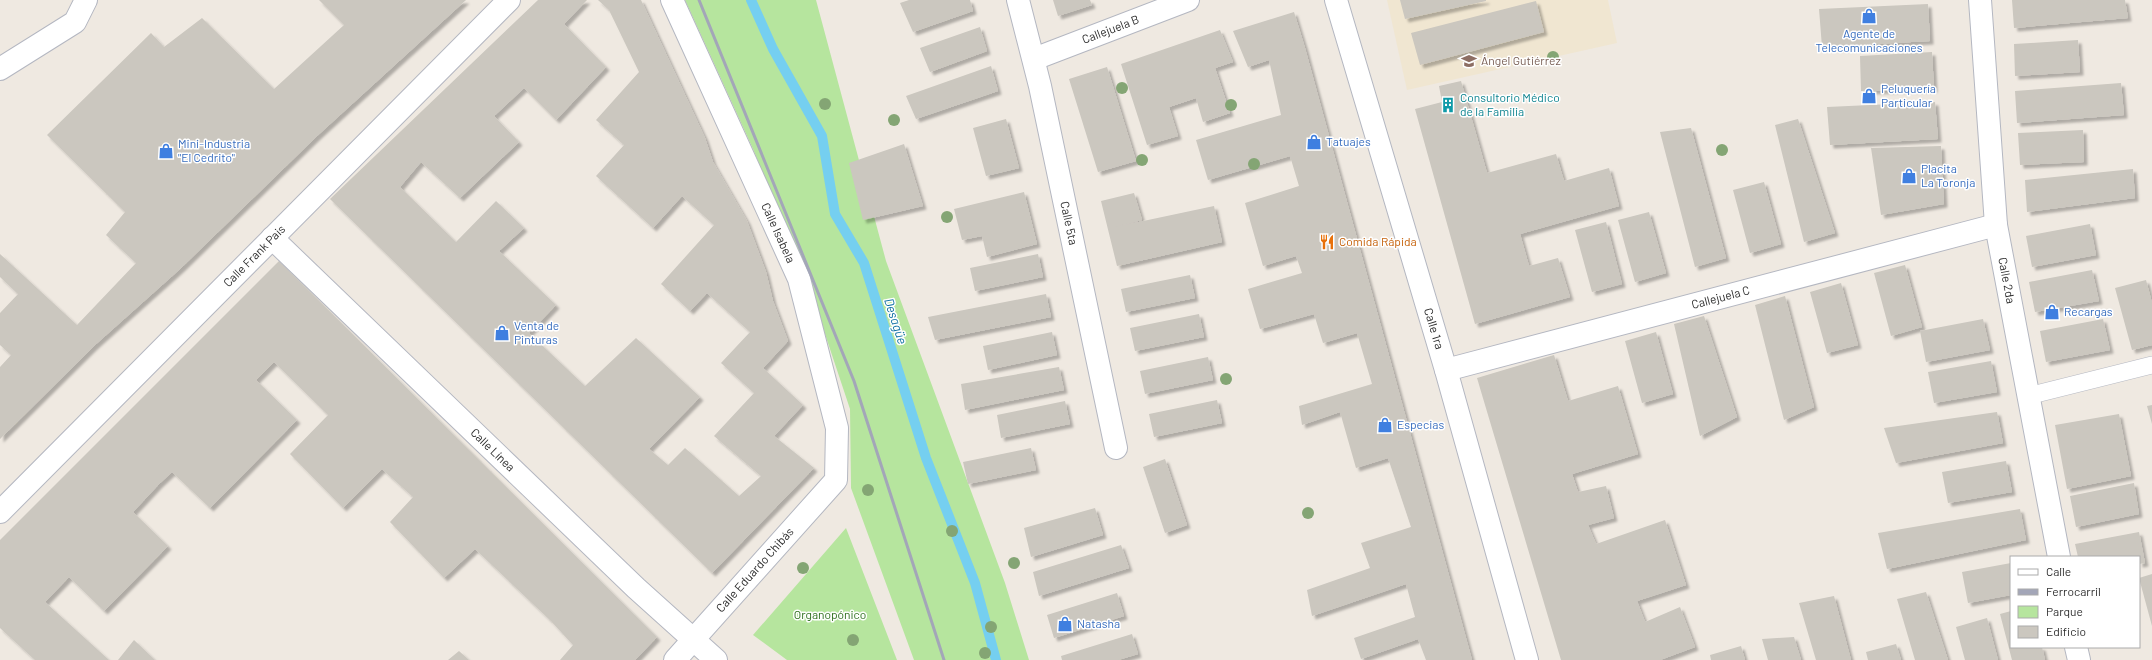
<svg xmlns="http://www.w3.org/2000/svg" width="2152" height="660" font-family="Barlow,sans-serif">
<defs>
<filter id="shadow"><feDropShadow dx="3.5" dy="3.5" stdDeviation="1" flood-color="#0004"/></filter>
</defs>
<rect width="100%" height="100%" fill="#efe9e1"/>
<path fill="#f0e6d1" d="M1387,0H1608L1617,43L1407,90Z"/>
<path fill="#b6e59e" d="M685,0H816L886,261L1005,583L1029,660H914L851,488L850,409L809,286L753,149Z
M846,528L897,660H787L753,635Z"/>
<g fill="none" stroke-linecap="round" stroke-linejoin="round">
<path stroke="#75cff0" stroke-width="10" d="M751,0L773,49L822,136L835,214L864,263L926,458L975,583L996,660"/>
</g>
<path fill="#cbc7bf" filter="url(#shadow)" d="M319,0H466L317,136L180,269L95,345L0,439V367L11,355L0,345V313L18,294L0,277V254L77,325L136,263L106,235L125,212L47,135L151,33L164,47L202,18L274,89L344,25Z
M538,0H587L564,24L606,67L556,120L524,88L494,116L519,142L460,198L421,162L400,187L456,242L496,201L524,228L499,251L556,305L529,333L585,386L636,338L700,397L649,449L668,465L685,448L739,496L761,476L714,436L754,393L721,363L750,332L707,293L690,311L661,284L714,225L682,196L653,228L596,176L624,145L596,120L639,72L609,10L598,0H641L705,138L713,162L747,221L766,272L773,301L788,341L763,368L803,405L774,436L814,468L712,573L330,199Z
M909,0H970L973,11L913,32L900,3Z
M1053,0H1090L1092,5L1058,16Z
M1400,0H1486V1L1405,19Z
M2012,0H2125L2128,18L2014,28Z
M1536,1L1544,32L1420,65L1411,33Z
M1928,4L1930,41L1822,47L1819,9Z
M1294,12L1305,48L1472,660H1426L1418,639L1361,659L1354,638L1415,617L1406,584L1312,616L1307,590L1370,568L1361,543L1411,527L1388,458L1356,468L1340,412L1302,425L1299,406L1372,384L1357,333L1323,343L1314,314L1260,329L1248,289L1302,273L1296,256L1263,266L1245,203L1299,186L1290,156L1208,180L1196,140L1281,115L1269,60L1248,67L1233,31Z
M980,27L987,51L930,72L920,48Z
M1220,30L1233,62L1215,68L1230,113L1203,122L1196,98L1169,107L1178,136L1147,145L1121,64Z
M2078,40L2080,72L2015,76L2014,44Z
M1932,52L1934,89L1861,91L1860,56Z
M991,66L998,91L916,119L906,96Z
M1107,67L1136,161L1098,172L1069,79Z
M1461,81L1487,173L1556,154L1564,181L1609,168L1619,206L1520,234L1529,266L1558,258L1570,297L1475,324L1415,109L1442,102L1439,86Z
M2121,83L2124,115L2017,123L2015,91Z
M1935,102L1938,139L1830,145L1827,107Z
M1006,119L1019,168L986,176L973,128Z
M1798,119L1835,233L1804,242L1775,125Z
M1691,128L1726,258L1695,267L1660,132Z
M2083,130L2084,162L2020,165L2018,133Z
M904,144L923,206L863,220L849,163Z
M1941,146L1944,204L1881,215L1871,148Z
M2133,169L2135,198L2027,212L2025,180Z
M1764,182L1781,244L1750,253L1733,190Z
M1024,192L1037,244L987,257L982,236L962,240L954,209Z
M1134,193L1142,220L1115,227L1214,206L1222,242L1117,266L1101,201Z
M1649,212L1666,273L1635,282L1618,220Z
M1606,222L1622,284L1592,292L1575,230Z
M2090,224L2096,255L2032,267L2026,236Z
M1038,254L1043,277L975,291L970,268Z
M279,261L657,637L635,660H560L573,645L551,621L475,549L444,578L390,522L413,497L382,469L343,508L290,454L328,415L274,362L256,380L297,420L210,508L172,472L159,484L133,512L168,546L104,611L69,577L45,602L109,660H35L0,628V540Z
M1905,265L1922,327L1891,336L1874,273Z
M2092,270L2099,301L2035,312L2029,282Z
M1190,275L1195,298L1126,312L1121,289Z
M2146,280L2152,303V345L2132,350L2115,288Z
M1841,283L1858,345L1827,353L1810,292Z
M1046,294L1051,317L935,340L928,317Z
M1785,296L1814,407L1784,420L1755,305Z
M1199,314L1204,337L1135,351L1130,328Z
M1704,316L1737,417L1700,436L1674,324Z
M1983,319L1990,350L1926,362L1920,331Z
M2103,319L2110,350L2046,362L2040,331Z
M1052,332L1057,355L988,370L983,346Z
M1656,332L1673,394L1642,403L1625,341Z
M1554,355L1568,401L1618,386L1638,454L1572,474L1578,492L1606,486L1614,518L1588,525L1596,544L1665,520L1686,585L1637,601L1645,622L1680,607L1695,647L1660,660H1561L1477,378Z
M1208,357L1213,380L1145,394L1140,371Z
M1991,361L1997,392L1934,403L1928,372Z
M1059,367L1064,390L965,410L961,384Z
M1217,400L1222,423L1154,437L1149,414Z
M1065,401L1070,424L1001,438L997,415Z
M2152,405V424L2147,406Z
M1997,412L2003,443L1896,463L1884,428Z
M2119,414L2131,476L2067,489L2055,425Z
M1031,448L1036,470L968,484L963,462Z
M1165,459L1187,525L1165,533L1143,467Z
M2006,461L2012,492L1948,503L1942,472Z
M2134,483L2139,514L2076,527L2070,496Z
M1095,508L1103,535L1031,557L1024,528Z
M2020,509L2026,540L1887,569L1878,533Z
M2139,532L2145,563L2139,564V557H2078L2075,544Z
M1121,545L1129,568L1039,596L1033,572Z
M2011,563V595L1968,603L1962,572Z
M2152,574V626L2139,578Z
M1926,592L1948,660H1915L1897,599Z
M1117,593L1124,616L1054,638L1047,615Z
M1834,596L1851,660H1816L1799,603Z
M2011,611V647H2042L2045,660H2012L2000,614Z
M1987,618L1998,660H1965L1956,627Z
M1132,634L1138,654L1118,660H1062L1061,656Z
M1794,637L1801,660H1768L1762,639Z
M134,640L155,660H118Z
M1896,644L1901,660H1868L1866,652Z
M1741,646L1745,660H1711L1710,655Z
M459,651L469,660H448Z"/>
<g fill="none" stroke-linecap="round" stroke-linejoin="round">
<g stroke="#b4b7c1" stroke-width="18">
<path id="lane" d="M2028,396L2152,365"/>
</g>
<g stroke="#b4b7c1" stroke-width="24">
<g id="street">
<path id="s1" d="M672,0L799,279L837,428L836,480L675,660"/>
<path id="s2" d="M1018,0L1040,86L1116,448"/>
<path id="s3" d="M1980,0L1996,225L2059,557"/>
<path id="s4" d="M1034,59L1188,0"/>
<path d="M0,69L75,22L86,0"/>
<path id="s5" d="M272,238L636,588L716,660"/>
<path id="s6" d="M1446,370L1996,225"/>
<path id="s7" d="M0,512L509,0"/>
<path d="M2076,647L2079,660"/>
</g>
</g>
<g stroke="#b4b7c1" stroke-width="24">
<g id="secondary">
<path id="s8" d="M1336,0L1446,370L1527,660"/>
</g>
</g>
<use href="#lane" stroke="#fff" stroke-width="17"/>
<use href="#street" stroke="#fff" stroke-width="22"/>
<use href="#secondary" stroke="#fff" stroke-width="22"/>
<path stroke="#a3a6b8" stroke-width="3" d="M699,0L854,381L944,660"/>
</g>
<g fill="#84a574">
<circle cx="1553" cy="57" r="6"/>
<circle cx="1122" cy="88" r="6"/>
<circle cx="825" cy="104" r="6"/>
<circle cx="1231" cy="105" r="6"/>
<circle cx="894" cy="120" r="6"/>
<circle cx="1722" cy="150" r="6"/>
<circle cx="1142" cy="160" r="6"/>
<circle cx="1254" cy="164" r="6"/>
<circle cx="947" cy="217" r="6"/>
<circle cx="1226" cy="379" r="6"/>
<circle cx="868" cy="490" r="6"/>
<circle cx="1308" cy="513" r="6"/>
<circle cx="952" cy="531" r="6"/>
<circle cx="1014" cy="563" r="6"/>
<circle cx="803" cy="568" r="6"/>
<circle cx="991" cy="627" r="6"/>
<circle cx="853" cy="640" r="6"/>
<circle cx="985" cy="653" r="6"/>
</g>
<defs>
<g id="shop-bare" transform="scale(1.2)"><path d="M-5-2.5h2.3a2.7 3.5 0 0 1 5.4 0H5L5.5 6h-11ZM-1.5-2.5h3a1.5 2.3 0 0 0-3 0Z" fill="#3f7fe0" stroke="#fff" stroke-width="2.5" paint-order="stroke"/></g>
<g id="university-bare" transform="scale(1.2)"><path d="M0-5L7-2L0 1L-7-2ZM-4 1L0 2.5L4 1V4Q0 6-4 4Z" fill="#8d6e63" stroke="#fff" stroke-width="2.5" paint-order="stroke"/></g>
<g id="building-bare" transform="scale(1.2)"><path d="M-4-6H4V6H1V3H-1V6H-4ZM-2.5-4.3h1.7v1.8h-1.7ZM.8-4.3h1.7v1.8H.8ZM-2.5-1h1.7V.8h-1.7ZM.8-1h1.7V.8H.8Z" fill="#0f9aa8" stroke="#fff" stroke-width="2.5" paint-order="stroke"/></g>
<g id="restaurant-bare" transform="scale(1.2)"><path d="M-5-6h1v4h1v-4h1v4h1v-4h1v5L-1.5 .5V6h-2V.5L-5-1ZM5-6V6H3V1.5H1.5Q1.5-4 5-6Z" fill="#e8710a" stroke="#fff" stroke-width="2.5" paint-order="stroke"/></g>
</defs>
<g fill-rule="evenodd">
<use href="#shop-bare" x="1869" y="16"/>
<use href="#university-bare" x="1469" y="61"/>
<use href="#shop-bare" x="1869" y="96"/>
<use href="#building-bare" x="1448" y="105"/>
<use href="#shop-bare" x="1314" y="142"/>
<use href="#shop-bare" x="166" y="151"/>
<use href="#shop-bare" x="1909" y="176"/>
<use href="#restaurant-bare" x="1327" y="242"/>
<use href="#shop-bare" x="2052" y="312"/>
<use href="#shop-bare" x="502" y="333"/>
<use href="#shop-bare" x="1385" y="425"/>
<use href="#shop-bare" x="1065" y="624"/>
</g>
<g text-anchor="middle" stroke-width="3" stroke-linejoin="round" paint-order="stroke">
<g font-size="12" fill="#2e2e2e" stroke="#fff">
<text dy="4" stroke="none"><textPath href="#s4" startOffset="82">Callejuela B</textPath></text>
<text dy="4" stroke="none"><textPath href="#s2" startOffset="229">Calle 5ta</textPath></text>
<text dy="4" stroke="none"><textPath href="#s1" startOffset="256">Calle Isabela</textPath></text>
<text dy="4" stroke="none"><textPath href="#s7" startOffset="361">Calle Frank Pais</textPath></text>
<text dy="4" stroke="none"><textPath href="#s3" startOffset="282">Calle 2da</textPath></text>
<text dy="4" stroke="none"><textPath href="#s6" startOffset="284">Callejuela C</textPath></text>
<text dy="4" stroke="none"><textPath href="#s8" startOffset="343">Calle 1ra</textPath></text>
<text dy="4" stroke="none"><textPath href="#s5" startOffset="306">Calle Línea</textPath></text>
<text transform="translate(755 570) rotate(-48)" y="4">Calle Eduardo Chibás</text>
</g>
<g font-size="12" fill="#366cbe" stroke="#fff" text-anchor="start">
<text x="1869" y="38" text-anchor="middle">Agente de<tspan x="1869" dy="14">Telecomunicaciones</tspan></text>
<text x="1881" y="93">Peluquería<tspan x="1881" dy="14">Particular</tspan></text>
<text x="1326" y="146">Tatuajes</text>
<text x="178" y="148">Mini-Industria<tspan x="178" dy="14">"El Cedrito"</tspan></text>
<text x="1921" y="173">Placita<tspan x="1921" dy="14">La Toronja</tspan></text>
<text x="2064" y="316">Recargas</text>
<text x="514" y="330">Venta de<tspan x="514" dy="14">Pinturas</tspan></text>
<text x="1397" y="429">Especias</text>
<text x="1077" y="628">Natasha</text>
</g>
<g font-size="12" fill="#785e54" stroke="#fff" text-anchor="start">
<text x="1481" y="65">Ángel Gutiérrez</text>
</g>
<g font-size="12" fill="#0d838f" stroke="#fff" text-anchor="start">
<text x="1460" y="102">Consultorio Médico<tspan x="1460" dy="14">de la Familia</tspan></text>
</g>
<g font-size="12" fill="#c56008" stroke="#fff" text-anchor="start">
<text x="1339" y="246">Comida Rápida</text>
</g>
<g font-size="12" fill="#2c6e1b" stroke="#fff">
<text x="830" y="619">Organopónico</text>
</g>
<g font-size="13" font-style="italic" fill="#0d6fa3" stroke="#fff">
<text transform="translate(896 321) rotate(72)" y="5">Desagüe</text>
</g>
</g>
<rect x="2010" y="556" width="130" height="92" fill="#ffffff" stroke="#ababab"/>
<rect x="2018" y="569" width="20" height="6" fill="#ffffff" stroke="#ababab"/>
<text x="2046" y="576" font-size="12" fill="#2e2e2e">Calle</text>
<rect x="2018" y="589" width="20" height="6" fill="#a3a6b8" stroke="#ababab"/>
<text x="2046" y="596" font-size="12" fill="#2e2e2e">Ferrocarril</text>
<rect x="2018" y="606" width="20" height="12" fill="#b6e59e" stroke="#ababab"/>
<text x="2046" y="616" font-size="12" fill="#2e2e2e">Parque</text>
<rect x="2018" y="626" width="20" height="12" fill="#cbc7bf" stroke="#ababab"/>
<text x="2046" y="636" font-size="12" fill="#2e2e2e">Edificio</text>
</svg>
